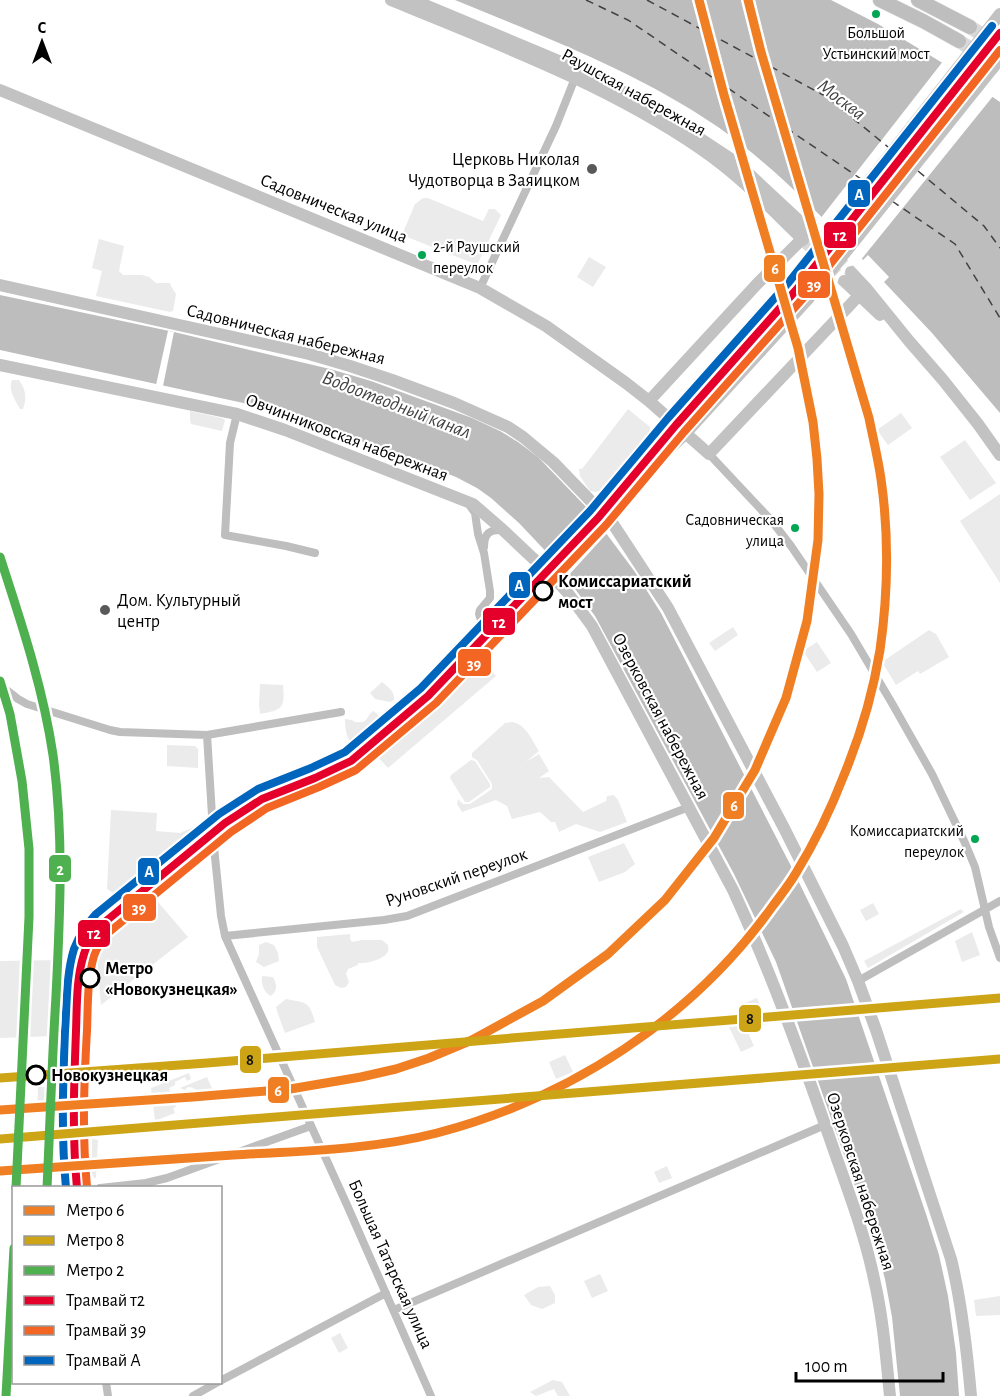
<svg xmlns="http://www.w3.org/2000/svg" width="1000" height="1396" font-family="'Alegreya Sans',sans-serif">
<rect width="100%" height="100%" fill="#fff"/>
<path fill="#ebebeb" d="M423,198H428L483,221L489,209H495L501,215L478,263L475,264L402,235L415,204Z
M99,239L124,246L119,271L123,275H142L149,277L156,283H170L171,286L176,294L173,311L170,312L96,296L102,271L92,268Z
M589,257L606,267L593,287L577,277Z
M12,380H19C26,390 27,398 23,409H20C15,400 8,390 12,380Z
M628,409L650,427V432L648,437L610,481L600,491L595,492L590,491L580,476L579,470L580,468L582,469Z
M190,411L222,418L225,420L222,431L191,424L190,420Z
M901,413L912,428L888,445L877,430Z
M965,440L996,483L970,500L940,457Z
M1000,494V583L960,521Z
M733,627L738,635L715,651L709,643Z
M929,630L936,634L949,657L920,674L918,671L896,685L882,662Z
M817,642L831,663L817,672L803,651Z
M481,660L496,676L388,768L377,756L437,705Z
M382,682C388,687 395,691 394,700L390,702L375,699L370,693Z
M260,684L283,685C285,708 283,710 260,714L259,704Z
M373,711C378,713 380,719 384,722C378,727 373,732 367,736C362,740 358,740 353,744C346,739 345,727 345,719L352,720L355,722C369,724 365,717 373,711Z
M512,722C526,724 531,739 539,751L526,762L539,754L549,771L539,778L549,777L583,812L606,801L607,796L614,795L618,800L627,822L600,832L576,824L559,832L555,822H551L540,812L512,819L507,806L496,800L462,812L457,804L458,799L463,804H470L492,789V784L477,760L472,757V753L505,723Z
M167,745L195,746L198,749V768L167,766Z
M471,760L475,761L490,784V787L469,802H465L450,778L451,775Z
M111,810L157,813L156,831L180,833L196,826L199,833L120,897L107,889Z
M624,843L635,864L625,872L599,882L588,857Z
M152,895L188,937L101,1005C100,991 96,960 99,948C103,930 137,907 152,895Z
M873,903L879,914L866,921L860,910Z
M961,909L964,912L868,968L864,961Z
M972,932L980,955L962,962L955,941Z
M350,934V939L352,942L362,940H382L388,945C388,947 389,949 388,951C386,959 366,964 358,963V965L348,969L346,974L349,982L346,987L341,988L335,985L317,947V937Z
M266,942L274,945L278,953L279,961L264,967L256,962L259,954V945Z
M80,950H83L77,975L72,1044L67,1043L65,1041V1000H71V982H65V959Z
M59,960L56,1036L0,1038V961Z
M262,976L273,977C277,985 278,990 271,996C264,993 261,984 262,976Z
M757,998L768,1023L751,1030L740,1005Z
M286,999C307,1003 309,1001 315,1022L285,1033L278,1014L276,1007Z
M741,1017L754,1046L741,1052L727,1023Z
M56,1043H62V1046L61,1081H39V1068H55Z
M66,1048H72L71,1082H65Z
M565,1055L573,1072L556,1079L549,1062Z
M189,1073L191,1079L187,1081L185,1077L175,1082V1085L169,1088L176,1107L173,1108L175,1113L155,1121L151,1088Z
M207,1077L214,1093L200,1098C197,1091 196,1087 188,1087L185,1090L180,1088Z
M38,1087H61L60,1114L37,1113Z
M66,1087H70V1140L72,1178L64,1177Z
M92,1139L98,1140L96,1178H94L92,1173Z
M667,1166L672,1178L659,1183L654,1172Z
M600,1274L608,1291L592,1298L584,1281Z
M550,1286L555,1295V1303L542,1309L531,1305L524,1295L538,1287Z
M1000,1296V1315L976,1316L974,1300Z
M340,1333L348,1348L339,1353L331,1338Z
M553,1380L562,1382L570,1396H558L554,1389L536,1396L530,1392Z"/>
<path fill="#bdbdbd" d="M455,0H831L878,24L941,62L1000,102V413L932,333L884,282L889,277L868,255L863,260C818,212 772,165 718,127C638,72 545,37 455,0Z
M0,295L174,332L330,369L371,381L472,418L500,431L518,442L538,457L588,509L635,572L661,613L793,870L846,979L926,1214L939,1255L948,1296L956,1353L959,1396H900L892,1317L885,1279L874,1240L776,962L734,874L595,616L553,559L519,523L491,498L477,488L456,477L303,419L257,406L0,350Z"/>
<path fill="#fff" d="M944,60L994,95L860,261L820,219Z
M168,331L174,332L163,386L156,385Z
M590,507L609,531L567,577L548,552Z"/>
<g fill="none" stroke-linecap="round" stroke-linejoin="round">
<path stroke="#424242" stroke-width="1.5" stroke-dasharray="8 6" stroke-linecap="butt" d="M586,0L628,20L864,181
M647,0L827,97L888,147
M897,154L909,165
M918,171L984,226L1000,248
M873,187L884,195
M892,201L955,244L1000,318"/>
<path stroke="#d9d9d9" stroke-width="12" stroke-dasharray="12 6" stroke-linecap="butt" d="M810,231L851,272
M803,240L844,281"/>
<path stroke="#d9d9d9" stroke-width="14" stroke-dasharray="14 7" stroke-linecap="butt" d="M970,27L1000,46
M959,41L1000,68"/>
<g stroke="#dbdbdb" stroke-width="15">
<path id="primary" d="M880,0L923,21L959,41
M918,0L970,27"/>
</g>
<path stroke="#bebebe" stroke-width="8" d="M480,288L556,126L575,78
M237,414L230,443L225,535L286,546L315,553
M709,454L771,520L791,546L851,634L893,705L932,774L965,843L975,867L989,927L1000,958
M470,506L475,513L478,534L484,553L490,591V598L480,610L479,614L482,623L490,637
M484,547C484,534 489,529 503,530
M0,685L18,699L27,704L110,730L120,732L207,735L341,712
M207,735L214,847L221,916L225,936L347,1205L431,1396
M225,936L384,920L407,916L689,807
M858,981L1000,901
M80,1188C74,1133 76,1079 79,1025C80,1002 79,977 86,956C90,944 98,934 106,924L214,836L264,802L352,765L430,699L549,574
M100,1188L146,1183L167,1178L311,1126
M394,1310L825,1125
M220,1381L386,1293
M106,1382L108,1396
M193,1396L218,1382"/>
<path stroke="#c2c2c2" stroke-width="12" d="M391,0C497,44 606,84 701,149C739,175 771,208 803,240
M413,0L578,69L613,86L678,124L728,157L750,175L810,231
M0,90L480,288L546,326L626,383L649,401L709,454L866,288
M851,272L866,288L909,341L943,380L978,424L1000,455
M844,281L880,315
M0,285L309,354L350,366L392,380L454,403L508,427L523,437L553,462L613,524L668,608L784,828L843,946L858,981L876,1030L951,1259C962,1304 967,1350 971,1396
M0,365L237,414L285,430L473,504L503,530L556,580L567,592L592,626L733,890C770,970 800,1053 829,1136C845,1183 864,1230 874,1279C883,1317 886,1357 890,1396
M649,401L757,284L802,239
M549,574L553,559L599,510L658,440L689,396L790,282
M549,574L562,570L609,520L669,449L685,434L808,299"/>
<use href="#primary" stroke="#bebebe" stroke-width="14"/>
<path stroke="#c2c2c2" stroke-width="12" d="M790,282L1000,14
M808,299L1000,59"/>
<g stroke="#fff" stroke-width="12">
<path id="tram-1" d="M77,1188C72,1135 74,1084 76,1031C77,1006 76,979 84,954C87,943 93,934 100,926L225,823L262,799L315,778L351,761L428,696L598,518L676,425L797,289L1000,33"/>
</g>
<g stroke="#fff" stroke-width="12">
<path id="tram-2" d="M87,1187C82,1134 84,1083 87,1030C88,1006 87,980 94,956C97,947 102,940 108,933L231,832L267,808L319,787L356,770L436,703L606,525L684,432L805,296L1000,50"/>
</g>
<g stroke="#fff" stroke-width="12">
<path id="tram-3" d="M66,1188C61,1135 63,1083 65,1031C67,1004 66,975 74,949C79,936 87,924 96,914L219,814L258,789L311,768L345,752L421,688L590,511L668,418L789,282L992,26"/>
</g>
<use href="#tram-1" stroke="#e4002b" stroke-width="8"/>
<use href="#tram-2" stroke="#f26522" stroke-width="8"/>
<use href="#tram-3" stroke="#0065bd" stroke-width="8"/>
<g stroke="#fff" stroke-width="14">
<path id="metro-1" d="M0,1110L193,1097L290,1089L361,1077L396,1069L429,1058L472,1040L543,1001L608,954L665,900L714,838L755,770L786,698L807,621L818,540L819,494L817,459L813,422L798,348L724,95L699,0
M0,1171C78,1166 155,1160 233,1155C301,1151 371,1150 437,1133C570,1098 692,1019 772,907C780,896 789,885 796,873C815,842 831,809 844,775C861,734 873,693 880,650C888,594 889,535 881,479C878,458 873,438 869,418L761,52L748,0"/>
</g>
<g stroke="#fff" stroke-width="14">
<path id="metro-2" d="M0,1078L207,1063L1000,998
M0,1139L1000,1059"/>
</g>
<g stroke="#fff" stroke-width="14">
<path id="metro-3" d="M0,557C21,622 43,687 53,755C64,835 60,916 56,996C52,1060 50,1124 47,1188
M0,681L10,714L22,781L29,849V917L16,1188
M6,1396L14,1248"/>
</g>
<use href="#metro-1" stroke="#f07e23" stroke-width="9"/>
<use href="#metro-2" stroke="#cca416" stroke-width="9"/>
<use href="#metro-3" stroke="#4fb04f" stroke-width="9"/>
</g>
<g fill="#00a651" stroke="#fff" stroke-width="2">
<circle cx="876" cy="14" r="5"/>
<circle cx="422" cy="255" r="5"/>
<circle cx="795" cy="528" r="5"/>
<circle cx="975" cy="839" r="5"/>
</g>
<g fill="#595959" stroke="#fff" stroke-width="2">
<circle cx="592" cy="169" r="6"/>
<circle cx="105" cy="610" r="6"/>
</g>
<g fill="#fff" stroke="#000" stroke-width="3">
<circle cx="543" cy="591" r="9"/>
<circle cx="90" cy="978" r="9"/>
<circle cx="36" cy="1075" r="9"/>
</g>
<g text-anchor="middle" stroke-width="4.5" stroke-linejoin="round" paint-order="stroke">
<g font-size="16" fill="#000" stroke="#fff" text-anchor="end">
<text x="876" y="38" text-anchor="middle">Большой<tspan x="876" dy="21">Устьинский мост</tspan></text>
<text x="433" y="252" text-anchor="start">2-й Раушский<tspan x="433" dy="21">переулок</tspan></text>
<text x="784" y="525">Садовническая<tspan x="784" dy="21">улица</tspan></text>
<text x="964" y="836">Комиссариатский<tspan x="964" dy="21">переулок</tspan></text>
</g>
<g font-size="18" fill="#000" stroke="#fff">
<text transform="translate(634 92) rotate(29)" y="6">Раушская набережная</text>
<text transform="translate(334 208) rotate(22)" y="6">Садовническая улица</text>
<text transform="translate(286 334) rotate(14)" y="6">Садовническая набережная</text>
<text transform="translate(347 437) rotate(21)" y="6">Овчинниковская набережная</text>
<text transform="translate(661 716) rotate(62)" y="6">Озерковская набережная</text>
<text transform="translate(456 877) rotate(-19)" y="6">Руновский переулок</text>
<text transform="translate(861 1181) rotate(72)" y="6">Озерковская набережная</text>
<text transform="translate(391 1264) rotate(66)" y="6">Большая Татарская улица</text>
</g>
<g font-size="18" fill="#000" stroke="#fff" text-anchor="end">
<text x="580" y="165">Церковь Николая<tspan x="580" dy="21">Чудотворца в Заяицком</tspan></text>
<text x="117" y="606" text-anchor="start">Дом. Культурный<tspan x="117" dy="21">центр</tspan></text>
</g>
<g font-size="18" font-weight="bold" fill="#000" stroke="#fff" text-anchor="start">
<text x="558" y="587">Комиссариатский<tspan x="558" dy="21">мост</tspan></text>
<text x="105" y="974">Метро<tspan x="105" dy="21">«Новокузнецкая»</tspan></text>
<text x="51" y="1081">Новокузнецкая</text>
</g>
<g font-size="20" font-style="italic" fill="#424242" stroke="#fff">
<text transform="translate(842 99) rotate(37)" y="7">Москва</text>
<text transform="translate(397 404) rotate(21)" y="7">Водоотводный канал</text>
</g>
</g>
<g stroke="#fff" stroke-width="2">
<rect x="847" y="179" width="24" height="29" rx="6" fill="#0065bd"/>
<rect x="823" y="221" width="34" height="28" rx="6" fill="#e4002b"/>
<rect x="763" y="254" width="23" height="29" rx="6" fill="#f07e23"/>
<rect x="797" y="270" width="34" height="29" rx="6" fill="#f26522"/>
<rect x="508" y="571" width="23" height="28" rx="6" fill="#0065bd"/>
<rect x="482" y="607" width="34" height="29" rx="6" fill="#e4002b"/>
<rect x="457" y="648" width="35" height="29" rx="6" fill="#f26522"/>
<rect x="722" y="791" width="23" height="29" rx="6" fill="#f07e23"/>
<rect x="48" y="854" width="24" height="29" rx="6" fill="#4fb04f"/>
<rect x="137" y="857" width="23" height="29" rx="6" fill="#0065bd"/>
<rect x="122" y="893" width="35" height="29" rx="6" fill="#f26522"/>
<rect x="77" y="919" width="34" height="29" rx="6" fill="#e4002b"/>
<rect x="738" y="1004" width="24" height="29" rx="6" fill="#cca416"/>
<rect x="239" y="1045" width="23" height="29" rx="6" fill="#cca416"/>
<rect x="267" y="1076" width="23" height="28" rx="6" fill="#f07e23"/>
</g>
<g font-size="16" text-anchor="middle" font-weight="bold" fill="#fff">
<text x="859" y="200">А</text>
<text x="840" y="241">т2</text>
<text x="775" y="274">6</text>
<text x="814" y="290">39</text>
<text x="519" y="591">А</text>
<text x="499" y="628">т2</text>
<text x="474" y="669">39</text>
<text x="734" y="811">6</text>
<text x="60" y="875">2</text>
<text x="149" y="877">А</text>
<text x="139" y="913">39</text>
<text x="94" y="939">т2</text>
<text x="278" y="1096">6</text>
</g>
<g font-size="16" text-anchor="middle" font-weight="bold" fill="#111">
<text x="750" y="1024">8</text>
<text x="250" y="1065">8</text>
</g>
<rect x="12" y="1186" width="210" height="198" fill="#ffffff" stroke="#999999" stroke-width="1.5"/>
<rect x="24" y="1206" width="30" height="9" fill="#f07e23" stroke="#999999" stroke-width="1.5"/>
<text x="66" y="1216" font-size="18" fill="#000000">Метро 6</text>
<rect x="24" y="1236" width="30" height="9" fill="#cca416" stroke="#999999" stroke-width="1.5"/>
<text x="66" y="1246" font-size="18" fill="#000000">Метро 8</text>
<rect x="24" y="1266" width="30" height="9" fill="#4fb04f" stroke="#999999" stroke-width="1.5"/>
<text x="66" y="1276" font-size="18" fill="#000000">Метро 2</text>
<rect x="24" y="1296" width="30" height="9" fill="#e4002b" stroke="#999999" stroke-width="1.5"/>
<text x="66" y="1306" font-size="18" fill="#000000">Трамвай т2</text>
<rect x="24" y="1326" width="30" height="9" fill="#f26522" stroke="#999999" stroke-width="1.5"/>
<text x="66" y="1336" font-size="18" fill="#000000">Трамвай 39</text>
<rect x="24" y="1356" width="30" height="9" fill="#0065bd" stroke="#999999" stroke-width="1.5"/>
<text x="66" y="1366" font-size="18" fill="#000000">Трамвай А</text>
<g transform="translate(42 42)" stroke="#ffffff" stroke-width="4.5" paint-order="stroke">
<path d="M0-4.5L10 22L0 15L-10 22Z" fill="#000000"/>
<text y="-9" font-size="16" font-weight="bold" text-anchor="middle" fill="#000000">С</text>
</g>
<path d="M796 1372v9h147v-9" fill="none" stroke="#000000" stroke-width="3"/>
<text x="805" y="1372" font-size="18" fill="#000000" stroke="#ffffff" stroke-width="4.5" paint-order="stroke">100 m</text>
</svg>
